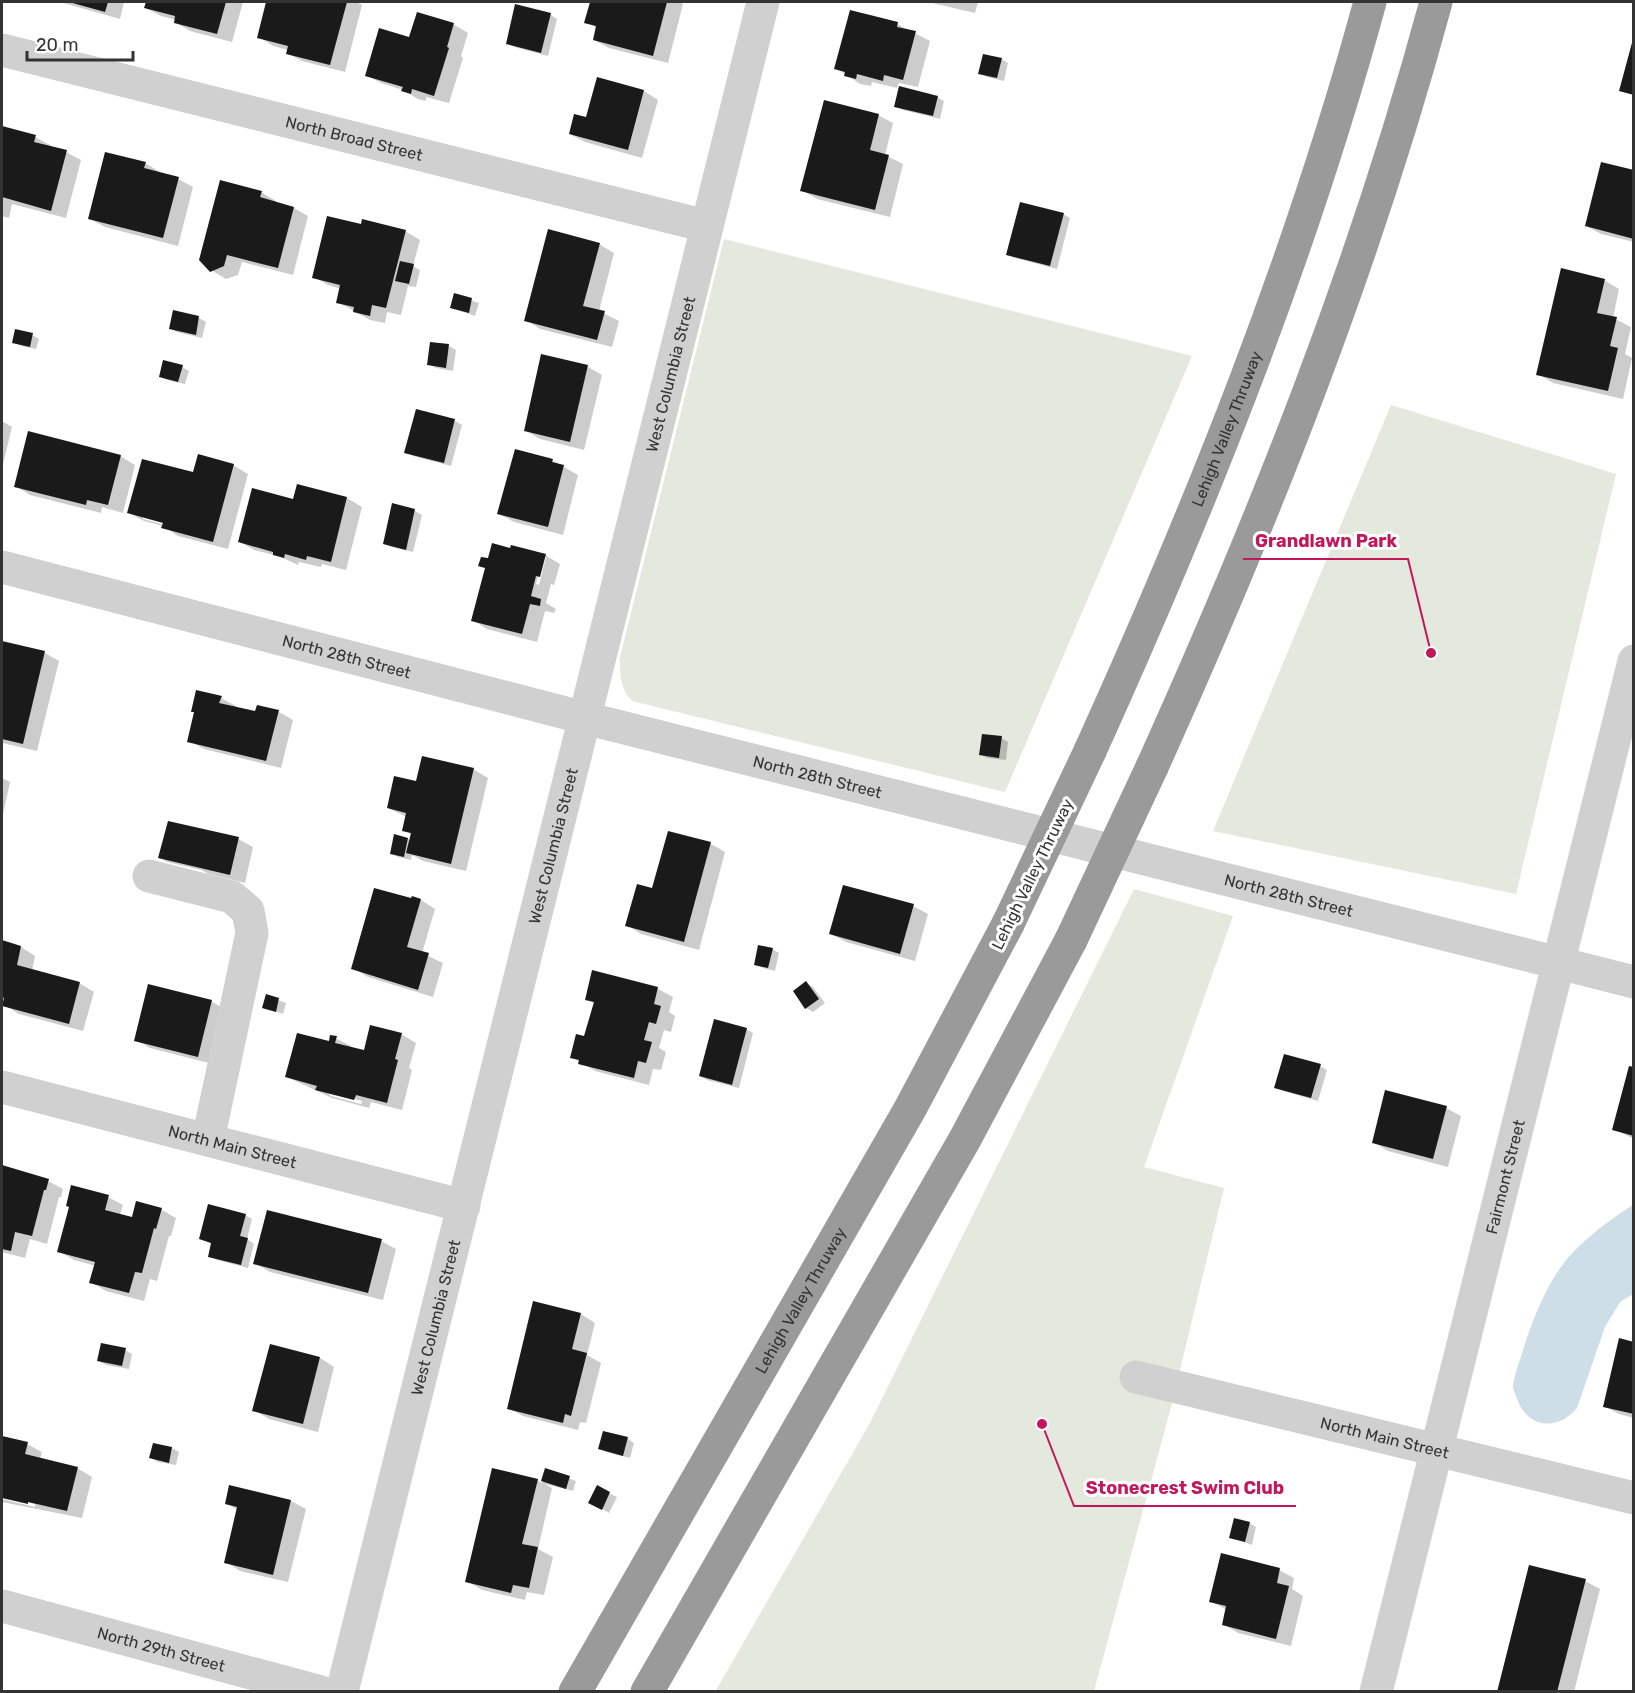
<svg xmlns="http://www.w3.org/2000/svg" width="1635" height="1693" font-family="Rubik,sans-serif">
<rect width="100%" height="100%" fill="#fff"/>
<path fill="#e3e9dd" d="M724,239L1192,356L1005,792L632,701C620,688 620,675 620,657Z
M1391,405L1616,474L1516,894L1213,831Z
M1134,889L1233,916L1144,1167L1224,1188L1171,1407L1094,1691L715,1692L870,1423Z"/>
<path fill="#cddee7" d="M1633,1205V1294L1620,1302L1605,1327L1577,1408C1558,1431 1528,1429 1517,1399C1516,1395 1513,1390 1513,1386C1514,1375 1520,1361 1523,1350C1531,1324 1544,1290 1561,1267C1578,1243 1608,1221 1633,1205Z"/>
<path fill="#0003" fill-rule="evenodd" d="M60,2H124L120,19Z
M148,2H243L232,42L190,31L175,22L176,20L161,16L146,8Z
M268,2H356L362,5L345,72L302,61L287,53L288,50L273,46L259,37Z
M591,2H680L683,4L668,63L609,48L594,40L597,28L586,22Z
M928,2H978L975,13Z
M516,6L551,15L557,19L548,56L514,47L507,43Z
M453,24L468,33L461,56L463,58L449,103L426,97V101L418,99L403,90L381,83L366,75L410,39Z
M897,24L930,41L918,87L899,83L897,88L872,82L871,86L860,84L836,68Z
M1001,59L1008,63L1004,81L987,77L980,73Z
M644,91L658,100L642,158L585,142L570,134L587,119Z
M937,97L944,101L940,119L903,110L896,106Z
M878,115L893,123L885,155L903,164L890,217L817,199L802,190Z
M2,128L35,137L50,145V147L66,152L81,160L66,218L12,204L9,218L2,216Z
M145,163L160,172L159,174L178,179L193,187L178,246L105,227L90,219Z
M1634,171V242L1601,234L1586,226Z
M261,192L276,201V203L294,208L308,216L293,275L242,262L238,275L226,279L211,270Z
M1063,214L1070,218L1057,269L1015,258L1008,255Z
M362,226L405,231L420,240L413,266L420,270L416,287L408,286L401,315L387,312L385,323L370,320L338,302L341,289L328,285L314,277Z
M599,244L614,253L599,311L619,321L612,347L540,329L526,320Z
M1604,280L1619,289L1613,318L1631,327L1625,354L1632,358L1623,399L1553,383L1538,374Z
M455,295L479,303L475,316L452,308Z
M174,312L199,318L206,322L202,338L177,332L171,328Z
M32,335L39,339L36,349L21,346L14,342Z
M449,346L456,350L453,371L436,368L429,364Z
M182,367L189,371L185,384L167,380L160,376Z
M588,367L602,375L584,450L540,439L525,430Z
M417,411L455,421L462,425L451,466L413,456L406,452Z
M2,421L12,427L2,468Z
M120,456L135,465L123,513L102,507L101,513L30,495L16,486Z
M552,460L578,475L563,535L514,522L499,514Z
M233,465L248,474L228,549L178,536L163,526L144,521L129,513L194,474ZM143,516L170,523V526L143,519Z
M298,486L347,498L362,507L346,570L322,564L321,567L299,562L298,565L278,556L254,550L240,542L294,501Z
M393,505L415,511L422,515L413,552L391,547L384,543Z
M545,555L560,564L554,585L551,584L546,603L556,609L554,613L545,611L537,642L487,629L473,620ZM543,557H546L539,585L536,584Z
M2,642L45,653L59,661L37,751L2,743Z
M221,698L236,706L235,708L256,713L279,712L293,720L281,768L204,749L189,741Z
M1001,738L1008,742L1006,760L987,758L980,754Z
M473,769L488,778L466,871L423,861L412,855L411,860L398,857L391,853L408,839L411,841L412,835L404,830L407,817L388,808L417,783Z
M2,778L10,782L3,814H2Z
M669,833L711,844L725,852L699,950L641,934L627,925L653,889Z
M238,839L253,847L245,883L209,874L201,870L167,862L160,858Z
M421,900L435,909L422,953L443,963L433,997L368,977L353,968Z
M913,906L928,914L915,961L846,942L831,934Z
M2,942L21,947L35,956L32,971L79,983L94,992L83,1031L19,1014L4,1005L5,1002L2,1001Z
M772,949L779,953L775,971L763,968L756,964Z
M594,972L658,989L673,997L669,1012L675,1016L671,1032L664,1030L659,1048L666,1052L661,1070L653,1069L649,1085L595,1071L572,1057L585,1038L595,1004L587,999Z
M806,983L813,987L825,1003L813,1012L806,1008Z
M267,996L286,1003L283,1014L264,1007Z
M211,1001L226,1010L213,1064L150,1048L136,1040Z
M746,1029L753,1033L739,1088L707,1080L700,1076Z
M401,1034L416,1043L409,1068L412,1070L402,1110L371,1102L369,1108L332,1098L287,1077L330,1043L331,1036L351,1046V1048L365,1052ZM327,1092L362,1101L361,1104L331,1096Z
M1320,1066L1327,1070L1318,1101L1283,1091L1276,1087Z
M1634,1069V1139L1614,1129Z
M1446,1108L1461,1116L1448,1167L1388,1151L1373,1142Z
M2,1167L48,1181L63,1189L61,1197H59L47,1244L30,1239L25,1258L2,1252Z
M108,1197L123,1205L120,1215L133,1219L137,1203L162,1210L176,1218L171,1236H169L157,1281L150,1279L144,1301L106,1291L91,1282L96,1266L74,1260L59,1251L71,1207Z
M245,1215L252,1219L247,1239L254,1244L248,1268L217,1260L210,1256L213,1244L201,1239Z
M381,1241L396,1249L383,1300L270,1272L255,1263Z
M581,1314L595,1323L587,1355L601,1363L586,1423L580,1422L578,1430L523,1416L508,1408Z
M1634,1343V1418L1619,1414L1604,1406Z
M125,1350L132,1354L129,1369L106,1365L99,1361Z
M320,1358L334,1367L318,1432L269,1419L254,1410Z
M604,1433L628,1439L634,1443L630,1458L606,1452L599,1448Z
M2,1437L27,1444L42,1452L40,1459L77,1468L92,1477L82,1518L2,1502V1499L35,1507V1504L2,1496Z
M154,1445L172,1448L179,1452L176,1465L158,1462L151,1458Z
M546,1470L576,1481L573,1491L545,1484L552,1488L538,1549L553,1557L544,1595L527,1592L525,1600L482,1590L467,1581L537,1480L542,1483Z
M231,1487L291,1501L306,1509L288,1582L240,1571L226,1562L238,1510L226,1503Z
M597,1487L617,1497L609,1513L590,1502Z
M1249,1523L1256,1527L1252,1545L1230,1537Z
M1279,1570L1294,1578L1292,1589L1303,1596L1291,1646L1238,1633L1223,1624L1227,1610L1210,1601Z
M1585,1581L1600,1589L1574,1692H1498Z"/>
<path fill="#1a1a1a" d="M69,2H108L105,12Z
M146,2H226L217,34L174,23L175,16L144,8Z
M266,2H347L330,65L286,54L288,46L257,38Z
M590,2H667L653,56L593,40L596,26L584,23Z
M515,4L551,13L541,53L506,44Z
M850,10L898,22L897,27L916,31L903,80L884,75L883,81L857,74L856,79L844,76L845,72L834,69Z
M417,12L454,23L447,47L449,48L434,96L412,89L411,94L401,91L403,87L365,76L379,28L409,37Z
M1633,39H1634V95L1619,91Z
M983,54L1002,58L997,78L978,74Z
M597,77L644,90L628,150L569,134L574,114L586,117Z
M899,86L938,96L933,116L894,107Z
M824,100L879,114L870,150L889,155L875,210L800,191Z
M2,126L36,135L34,142L67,150L51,211L2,197Z
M105,152L146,162L144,168L179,177L163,238L88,219Z
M1601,162L1634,170V239L1585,226Z
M220,180L262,191L260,197L294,207L278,268L227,255L224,266L210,272L199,260Z
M1020,202L1064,213L1050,266L1006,255Z
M327,216L361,224L362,219L406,230L386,308L372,305L370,316L353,312L354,307L336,303L340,285L312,278Z
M548,229L600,243L583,306L605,311L597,340L524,321Z
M400,261L414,264L409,284L395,281Z
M1561,268L1605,279L1597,313L1617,317L1610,346L1618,348L1608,391L1536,375Z
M454,293L472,298L469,313L450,308Z
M173,310L199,316L196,335L169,329Z
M15,329L33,333L30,347L12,343Z
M430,342L449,344L446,368L427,365Z
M541,354L588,365L570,442L524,431Z
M163,360L183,365L178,382L159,377Z
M416,409L455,419L444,463L404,453Z
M28,431L121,455L108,505L87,500L86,505L14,487Z
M515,449L553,459L552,462L564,465L548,527L497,514Z
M198,454L234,464L213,542L161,528L163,523L127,513L142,459L193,472Z
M297,484L347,497L331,562L307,556L306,560L285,554L284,558L273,555V552L238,542L252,488L293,499Z
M392,503L415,509L406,550L383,544Z
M492,543L510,548L511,545L546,554L540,577L536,576L531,596L541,599L540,606L530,604L522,634L471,621L485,568L478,566L481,557L488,558Z
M2,641L45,651L23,744L2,739Z
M196,690L222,696L219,703L255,711L257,705L279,710L266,761L187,742L194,712H191Z
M982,734L1002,736L999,758L979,755Z
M422,756L474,768L451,864L406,853L411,833L402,831L406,813L387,808L394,776L416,781Z
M168,821L239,837L230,875L158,858Z
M668,831L711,842L684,942L625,926L637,884L652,888Z
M394,834L408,838L404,857L390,854Z
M843,885L914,904L900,954L829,934Z
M374,888L411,898L412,896L421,899L407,947L429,953L418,990L351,969Z
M2,940L21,946L17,965L80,982L69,1024L2,1006L4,998L2,997Z
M758,945L773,948L768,968L754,965Z
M592,970L658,987L654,1004L661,1006L656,1024L649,1022L644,1040L652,1042L646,1063L638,1061L634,1078L578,1064L579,1060L570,1058L576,1034L584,1036L594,1002L585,1000Z
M806,981L819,999L805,1009L793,991Z
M148,984L212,1000L198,1057L134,1041Z
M266,994L279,998L276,1012L262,1008Z
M714,1019L747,1028L732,1085L699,1076Z
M370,1025L402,1033L395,1059L398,1060L387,1103L356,1095L354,1100L315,1090L317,1086L285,1077L297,1033L329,1041L330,1035L337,1036L335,1043L364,1050Z
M1284,1054L1321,1064L1311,1098L1274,1088Z
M1629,1066L1634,1067V1136L1612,1130Z
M1385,1090L1447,1106L1433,1159L1372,1143Z
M2,1165L49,1179L46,1190H44L32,1236L15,1232L11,1251L2,1249Z
M71,1185L109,1195L105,1210L132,1217L136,1201L162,1208L156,1229L154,1228L142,1273L135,1272L129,1293L89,1283L95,1262L57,1252L69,1207L66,1206Z
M208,1204L246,1214L240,1236L248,1238L241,1265L208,1257L211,1243L199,1239Z
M267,1210L382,1239L368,1293L253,1264Z
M533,1301L581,1313L572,1349L587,1353L571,1416L565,1414L563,1423L507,1409Z
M1619,1338L1634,1342V1414L1603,1407Z
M101,1343L126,1348L122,1366L97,1361Z
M270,1344L320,1357L303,1424L252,1411Z
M603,1431L628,1437L623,1456L598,1449Z
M2,1436L28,1442L25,1454L78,1467L67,1511L28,1502V1504L2,1498Z
M153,1443L172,1447L169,1463L149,1458Z
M492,1468L538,1479L522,1544L538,1547L529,1588L513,1585L511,1593L465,1582Z
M545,1468L570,1476L566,1489L541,1481Z
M229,1485L291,1500L273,1575L224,1563L237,1507L225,1504Z
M597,1485L610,1492L602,1510L588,1503Z
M1234,1518L1250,1522L1245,1542L1229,1538Z
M1221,1553L1280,1568L1277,1583L1289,1586L1276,1639L1222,1625L1226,1606L1209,1602Z
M1529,1565L1586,1579L1557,1692H1497Z"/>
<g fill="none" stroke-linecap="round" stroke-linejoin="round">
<g stroke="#d0d0d0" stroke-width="33">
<path id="s1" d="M2,50L706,226"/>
<path id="s2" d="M2,567L585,718L1634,982"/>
<path d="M149,876L232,897L248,911L252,933L208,1140"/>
<path id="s3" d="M2,1087L464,1206"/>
<path id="s4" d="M1136,1377L1634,1498"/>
<path id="s5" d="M2,1606L321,1692"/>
<path id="s6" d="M342,1692L763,2"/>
<path id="s7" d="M1376,1692L1634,661"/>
</g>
<g stroke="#9a9a9a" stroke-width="33">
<path id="s8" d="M1090,751C1200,508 1300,259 1370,2"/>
<path d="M1152,767C1264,519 1365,265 1436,2"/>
<path id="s9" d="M575,1692L910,1109L1008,924"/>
<path d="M647,1692L965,1139L1071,940"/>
</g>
<path stroke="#9a9a9a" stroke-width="33" d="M1008,924L1090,751
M1071,940L1152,767"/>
</g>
<g text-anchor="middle" stroke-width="6" stroke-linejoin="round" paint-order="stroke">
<g font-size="16" fill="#333" stroke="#fff">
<text dy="6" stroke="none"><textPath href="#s1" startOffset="363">North Broad Street</textPath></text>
<text dy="6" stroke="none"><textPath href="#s6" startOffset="1358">West Columbia Street</textPath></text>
<text dy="6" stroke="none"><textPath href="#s8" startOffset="350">Lehigh Valley Thruway</textPath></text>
<text dy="6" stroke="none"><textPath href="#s2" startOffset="356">North 28th Street</textPath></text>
<text dy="6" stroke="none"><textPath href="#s2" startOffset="842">North 28th Street</textPath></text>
<text dy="6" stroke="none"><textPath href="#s6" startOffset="872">West Columbia Street</textPath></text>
<text transform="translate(1032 874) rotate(-64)" y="6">Lehigh Valley Thruway</text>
<text dy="6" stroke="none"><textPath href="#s2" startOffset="1328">North 28th Street</textPath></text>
<text dy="6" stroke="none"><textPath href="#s3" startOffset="238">North Main Street</textPath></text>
<text dy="6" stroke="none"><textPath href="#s7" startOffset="531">Fairmont Street</textPath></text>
<text dy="6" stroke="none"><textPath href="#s9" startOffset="452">Lehigh Valley Thruway</textPath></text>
<text dy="6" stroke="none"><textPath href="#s6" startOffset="386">West Columbia Street</textPath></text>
<text dy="6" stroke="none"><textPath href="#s4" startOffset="256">North Main Street</textPath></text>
<text dy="6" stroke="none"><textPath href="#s5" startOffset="165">North 29th Street</textPath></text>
</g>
</g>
<path fill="none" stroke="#c2185b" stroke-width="2" d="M1431 653L1408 559H1243M1042 1424L1074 1506H1296"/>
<g fill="#c2185b" stroke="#fff" stroke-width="2">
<circle cx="1431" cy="653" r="6"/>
<circle cx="1042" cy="1424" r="6"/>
</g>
<g font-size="18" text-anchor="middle" font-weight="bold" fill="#c2185b" stroke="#fff" stroke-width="6" stroke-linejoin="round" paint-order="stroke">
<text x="1326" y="547">Grandlawn Park</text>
<text x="1185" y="1494">Stonecrest Swim Club</text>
</g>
<rect width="1635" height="1693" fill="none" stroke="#333333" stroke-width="6"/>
<path d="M27 51v9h106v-9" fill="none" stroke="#333333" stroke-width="3"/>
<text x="36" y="51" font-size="18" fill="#333333" stroke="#ffffff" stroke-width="4.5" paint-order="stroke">20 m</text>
</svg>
